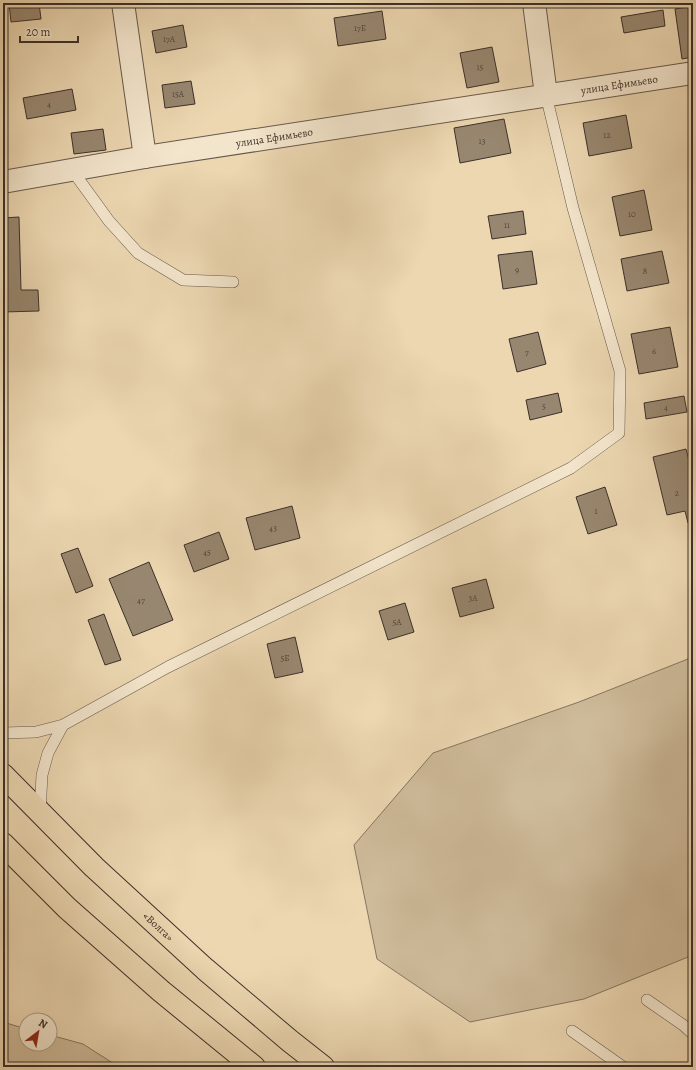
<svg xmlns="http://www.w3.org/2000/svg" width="696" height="1070" font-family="Alegreya,serif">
<rect width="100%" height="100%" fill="#ecd7b1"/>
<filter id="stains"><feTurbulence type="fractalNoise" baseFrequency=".005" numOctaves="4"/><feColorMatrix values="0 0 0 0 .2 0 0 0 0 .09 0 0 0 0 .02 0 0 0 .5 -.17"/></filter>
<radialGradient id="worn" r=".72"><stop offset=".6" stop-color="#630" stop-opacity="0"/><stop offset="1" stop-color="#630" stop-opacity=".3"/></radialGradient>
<path fill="#cebb9a" stroke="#857662" d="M693,657V955L584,999L470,1022L377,959L354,845L433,753L579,702Z
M3,1022L26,1029V1044H50V1035L83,1044L119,1067H3Z"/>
<path fill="#988770" stroke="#3c3029" d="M9,3H39L41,19L11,22Z
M693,6V57L682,59L675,9Z
M663,10L665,26L624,33L621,17Z
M382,11L386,39L338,46L334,18Z
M183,25L187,47L156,53L152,31Z
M492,47L499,82L467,88L460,53Z
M191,81L195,104L165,108L162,85Z
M72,89L76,110L27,119L23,98Z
M626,115L632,148L589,156L583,123Z
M504,119L511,153L460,163L454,128Z
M103,129L106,150L74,154L71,133Z
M644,190L652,230L620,236L612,197Z
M523,211L526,234L492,239L488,216Z
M19,217L21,290H38L39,311L3,312V218Z
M532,251L537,284L503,289L498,255Z
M662,251L669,283L627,291L621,259Z
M670,327L678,367L639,374L631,334Z
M538,332L546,364L517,372L509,339Z
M558,393L562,412L530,420L526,400Z
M684,396L687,412L646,419L644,403Z
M686,449L693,476V522L688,523L685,511L667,515L653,457Z
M605,487L617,525L588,534L576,497Z
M292,506L300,538L255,550L246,518Z
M219,532L229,559L194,572L184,545Z
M78,548L93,586L76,593L61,554Z
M149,562L173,620L133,636L109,579Z
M486,579L494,608L460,617L452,588Z
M405,603L414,632L388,640L379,611Z
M104,614L121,660L105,665L88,620Z
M295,637L303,672L275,678L267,644Z"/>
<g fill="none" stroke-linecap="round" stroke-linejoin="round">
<g stroke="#685a4b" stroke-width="12">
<path id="lane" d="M72,170L109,221L138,253L183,280L233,282
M3,733L36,732L63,725L168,667L571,468L619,433L620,371L573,208L546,95
M40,812L42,775L48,753L63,725
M647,1000L683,1025L693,1034
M572,1031L623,1067"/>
</g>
<g stroke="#685a4b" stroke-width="24">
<g id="street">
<path d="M123,3L145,157"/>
<path d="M534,3L546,95"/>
<path id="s1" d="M3,182L145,157L693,73"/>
</g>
</g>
<g stroke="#3c3029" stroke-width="24">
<g id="highway">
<path id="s2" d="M3,775L94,867L205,969L290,1041L323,1067"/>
<path d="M3,844L67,908L161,991L254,1067"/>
</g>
</g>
<use href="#lane" stroke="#f3e5cc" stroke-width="11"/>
<use href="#street" stroke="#f3e5cc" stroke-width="22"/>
<use href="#highway" stroke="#ecd7b1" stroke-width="22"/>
</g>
<g text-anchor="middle" stroke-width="4" stroke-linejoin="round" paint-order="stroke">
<g font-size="9" fill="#53463b">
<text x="360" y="31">17Б</text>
<text x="169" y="42">17А</text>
<text x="480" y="70">15</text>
<text x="178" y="97">15А</text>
<text x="49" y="107">4</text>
<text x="607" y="138">12</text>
<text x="482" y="144">13</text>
<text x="632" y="217">10</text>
<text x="507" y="228">11</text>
<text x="517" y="273">9</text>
<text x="645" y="274">8</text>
<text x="654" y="354">6</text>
<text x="527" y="355">7</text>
<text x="544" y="409">5</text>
<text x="666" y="410">4</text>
<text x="677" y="496">2</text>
<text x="596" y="514">1</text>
<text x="273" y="531">43</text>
<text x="207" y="555">45</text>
<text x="473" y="601">3А</text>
<text x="141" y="603">47</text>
<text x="397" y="625">5А</text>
<text x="285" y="661">5Б</text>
</g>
<g font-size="11" fill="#3c3029" stroke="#f3e5cc">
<text dy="4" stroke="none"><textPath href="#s1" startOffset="624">улица Ефимьево</textPath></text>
<text dy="4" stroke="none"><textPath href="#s1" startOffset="275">улица Ефимьево</textPath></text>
<text dy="4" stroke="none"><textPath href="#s2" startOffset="217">«Волга»</textPath></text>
</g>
</g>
<rect width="696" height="1070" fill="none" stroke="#ecd7b1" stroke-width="16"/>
<rect x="4" y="4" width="688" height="1062" fill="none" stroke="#3c3029" stroke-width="2"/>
<rect x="8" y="8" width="680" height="1054" fill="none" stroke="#3c3029"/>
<g transform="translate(38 1032) rotate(31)"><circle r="19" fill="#f3e5cc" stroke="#aa9d8b"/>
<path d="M0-3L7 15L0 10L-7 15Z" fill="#8f2418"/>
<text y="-6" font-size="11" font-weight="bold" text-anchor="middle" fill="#3c3029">N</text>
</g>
<path d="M20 36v6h58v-6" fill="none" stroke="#3c3029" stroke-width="2"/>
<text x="26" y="36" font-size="12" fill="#3c3029" stroke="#f3e5cc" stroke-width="3" paint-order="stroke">20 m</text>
<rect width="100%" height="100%" filter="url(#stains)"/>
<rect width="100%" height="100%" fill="url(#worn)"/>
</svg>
